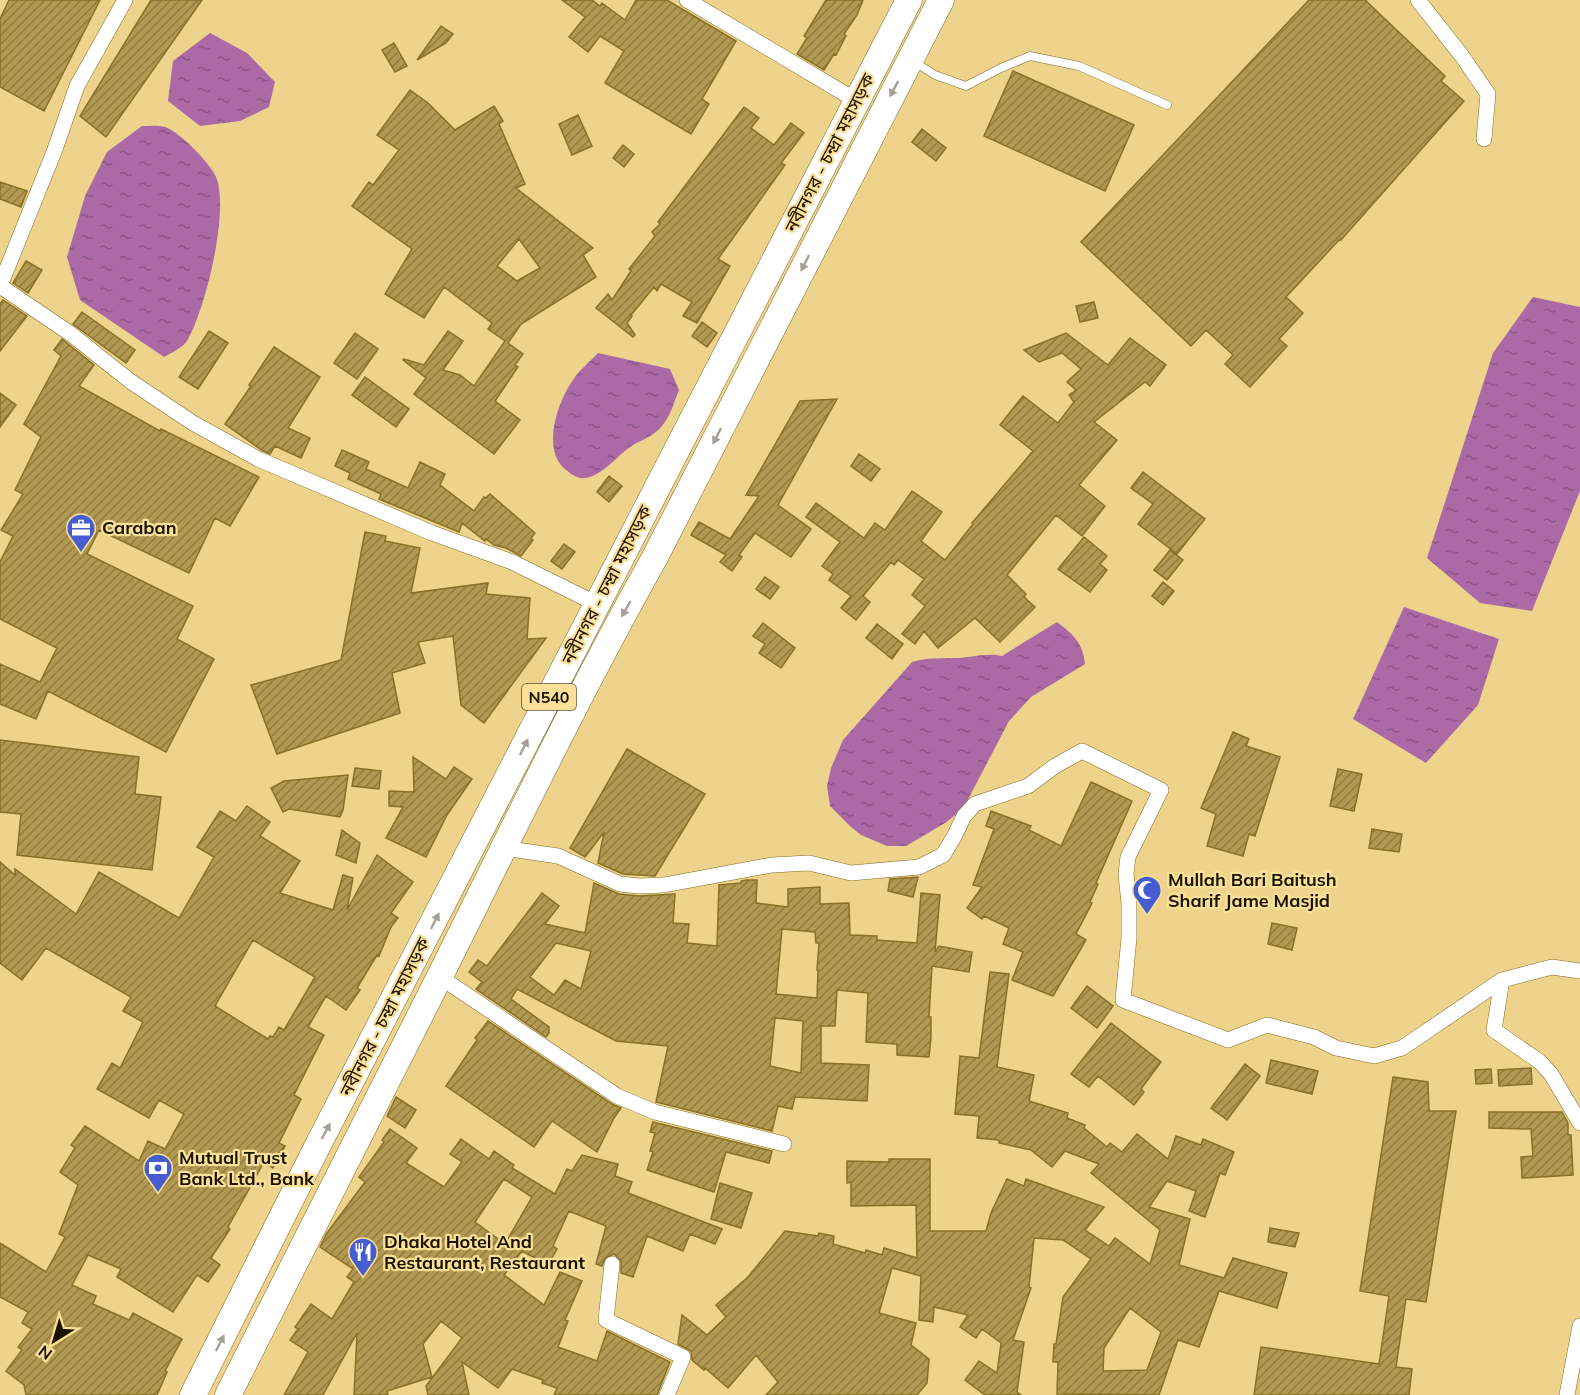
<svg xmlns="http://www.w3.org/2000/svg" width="1580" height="1395" font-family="Mulish,'Noto Sans Bengali',sans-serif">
<defs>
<pattern id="water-ripples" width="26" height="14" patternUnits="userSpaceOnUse" patternTransform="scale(1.5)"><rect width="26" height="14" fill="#ab6aa6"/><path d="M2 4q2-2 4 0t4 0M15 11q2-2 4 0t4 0" fill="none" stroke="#8a5685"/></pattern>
<pattern id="building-hatch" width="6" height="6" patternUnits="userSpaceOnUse" patternTransform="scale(1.5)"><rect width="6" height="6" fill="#b29952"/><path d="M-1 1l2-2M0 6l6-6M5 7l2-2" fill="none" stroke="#907b42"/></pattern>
</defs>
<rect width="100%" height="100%" fill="#edd38b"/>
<path fill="url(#water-ripples)" d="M210,33L247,53L275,82L269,107L240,121L200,126L168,101L173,61Z
M142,126C149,126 158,125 165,127C179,131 211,164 216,177C230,210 205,311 187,341C182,348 171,353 164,357L80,300L67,257L85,196L107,152Z
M1533,297L1580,307V491L1532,611L1480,603L1427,558L1493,353Z
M598,353L670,369L679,390C674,402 670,418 661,427C654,436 639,441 630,447C617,456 602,476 585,478C577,479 571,474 565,469C541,449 558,401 573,380C579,370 590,362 598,353Z
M1404,607L1499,639L1478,705L1426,763L1353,719Z
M1057,622C1073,634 1083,643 1085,664L1031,697L1009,721L963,809L945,823L906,846H887L861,835L851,827L830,806L827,786L831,768L843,740L912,662C928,657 938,659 954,658C971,658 985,652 1002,656Z"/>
<path fill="url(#building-hatch)" stroke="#887027" stroke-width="1.5" fill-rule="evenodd" d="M9,0H100L44,111L0,87V19Z
M151,0H202L106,137L80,116Z
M562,0H592L600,6L602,3L625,20L636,0H667L736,41L702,99L709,104L691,134L605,83L624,51L600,36L588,52L569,37L585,17Z
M826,0H863L857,15L844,34L846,36L836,55L834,54L824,70L797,54L807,38L804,36Z
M1309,0H1365L1445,76L1441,81L1464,101L1341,240L1340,239L1286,297L1303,313L1279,339L1287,346L1250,387L1225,364L1233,355L1206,330L1191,346L1081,242Z
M441,26L453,34L446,43L417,60Z
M394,43L407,66L395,72L382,50Z
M1013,71L1134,125L1105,191L984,136Z
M410,90L428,103L455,130L494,106L503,121L499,124L525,184L516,188L593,248L583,255L596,277L521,324L508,343L523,354L515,365L518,367L495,401L520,420L494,454L414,394L426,378L403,360L404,359L424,365L448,331L463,341L443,370L460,375L474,386L505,341L488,329L492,323L444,287L424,318L385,294L412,249L352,206L369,182L373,185L399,150L377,135ZM519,239L540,268L517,281L497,266Z
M744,107L759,118L751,128L774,145L791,123L804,133L781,163L785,165L718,259L730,266L697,323L683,316L692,302L661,284L657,291L654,287L631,315L632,316L627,323L635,335L633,337L596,308L608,294L612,300L631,271L629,269L655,236L652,232L660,224L658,222Z
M578,115L592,146L572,155L559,124Z
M922,129L946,148L936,161L912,142Z
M623,145L634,154L624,167L613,158Z
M0,182L27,191L21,207L0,199Z
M26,261L42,270L28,293L13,283Z
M3,300L27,316L0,351V304Z
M1094,302L1098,318L1080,322L1076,306Z
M82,312L135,350L126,363L73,324Z
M702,322L717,333L707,347L692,336Z
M209,331L228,343L198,389L179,377Z
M355,333L378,349L357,379L334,363Z
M1066,333L1108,365L1130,338L1166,365L1150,386L1145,382L1094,422L1117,440L1079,485L1105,506L1082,536L1056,515L1007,575L1026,594L1024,597L1035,607L1000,642L975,618L938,648L924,631L915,644L902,634L925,606L912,595L924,579L898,560L894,565L891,562L863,596L870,602L856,620L841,608L851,596L829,580L833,574L822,566L840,542L806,517L816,503L864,538L875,523L885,530L912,491L942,512L921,541L945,560L973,524L972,523L1033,451L1000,425L1023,396L1058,423L1074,402L1069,395L1076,390L1067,382L1081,369L1062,353L1039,362L1024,350Z
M62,339L94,365L79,386L160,431L161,429L259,477L230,526L215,518L189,573L99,530L87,554L193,606L177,639L214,659L166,752L48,691L36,719L0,704V664L40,682L57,648L0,619V562L13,536L1,530L23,494L15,490L41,437L24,424L61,356L54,350Z
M274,347L320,377L288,428L310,438L301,458L275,446L270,454L263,451L225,424L251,386L249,385Z
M365,377L409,409L396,427L352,395Z
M0,393L16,405L0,427Z
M837,399L778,505L811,529L791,557L755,533L739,555L742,557L732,571L720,562L726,555L691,535L699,522L730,539L759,496L746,495L800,401Z
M342,450L369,462L366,469L408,488L420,462L445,474L440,485L474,511L484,497L486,498L490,494L535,533L531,538L533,540L521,556L506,548L494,545L486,539L485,541L462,523L459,532L379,499L381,494L348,479L350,473L335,466Z
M859,454L880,469L871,481L851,466Z
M1143,472L1205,519L1177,554L1138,524L1153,504L1131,488Z
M609,476L622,486L609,502L597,492Z
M365,532L386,536L385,541L420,548L411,593L488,583L486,594L530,598L527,639L546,638L484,723L461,705L453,636L418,642L425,663L392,673L400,713L277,754L251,685L341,660Z
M1084,537L1107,556L1100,564L1107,570L1090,592L1058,569Z
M564,544L575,552L562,569L551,561Z
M1170,550L1183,560L1167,580L1154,570Z
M765,577L779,587L770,599L756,589Z
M1163,582L1174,591L1163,605L1152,596Z
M763,623L795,648L781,668L759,653L765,644L753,636Z
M877,624L903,644L892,659L866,638Z
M1233,732L1249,739L1246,746L1280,757L1255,836L1249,834L1243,856L1207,846L1216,814L1201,808Z
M0,740L139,757L135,794L161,797L152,870L17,855L21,814L0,812Z
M627,749L705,794L655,876L623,874L598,863L604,832L585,857L570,848Z
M413,757L446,779L454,767L472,779L447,815L426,857L386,838L403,807L389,806V791L414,792Z
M355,768L381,771L379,789L352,786Z
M1338,769L1362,774L1354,811L1330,806Z
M348,775L343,810L340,817L289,809L283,812L271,788L284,781Z
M1091,782L1132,801L1096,883L1098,884L1090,902L1092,903L1076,934L1086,940L1053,996L1012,980L1023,952L1003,944L1009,928L984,916L982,919L967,908L982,887L973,885L994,829L986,826L991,811L1031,826L1029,830L1061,846Z
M247,806L270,822L260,836L300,861L280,893L333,910L343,875L353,878L347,910L377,855L413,882L391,913L398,918L391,927L379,956L377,955L357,988L360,990L346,1010L326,996L308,1027L324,1035L294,1095L301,1099L279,1143L285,1146L273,1168L264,1162L228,1227L230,1229L211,1258L220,1265L208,1282L197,1275L173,1312L117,1277L121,1269L88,1255L72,1285L96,1296L93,1304L129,1320L133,1313L182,1339L165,1371L167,1372L157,1395H26L24,1385L6,1371L22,1350L18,1347L32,1329L22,1323L28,1312L0,1297V1243L46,1272L65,1237L59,1234L78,1185L60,1172L75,1148L71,1145L85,1126L139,1161L148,1141L165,1149L184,1114L159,1100L149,1118L97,1089L112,1063L120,1068L143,1022L123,1011L131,997L46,948L22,980L0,963V862L15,875V869L76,914L99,872L179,918L214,857L197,847L220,811L236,821ZM253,940L315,977L284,1030L279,1027L273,1037L270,1036L268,1039L215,1006Z
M1372,829L1402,834L1399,852L1369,848Z
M342,830L360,843L356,863L336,855Z
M918,877L913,897L888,891L890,879Z
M746,880H757L756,903L788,907V889L820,887V904L849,903L850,935L877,936V940L917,943L921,893L940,895L935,952L939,946L972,952L969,972L932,966L929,1017H931V1037L929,1057L897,1055V1044L866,1042L868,993L837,990L835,1026H821V1063L869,1065L867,1101L795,1097L792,1109L778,1106L772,1131L656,1102L668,1046L616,1041L517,989L511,999L549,1027V1033L546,1037L476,989L482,982L469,972L478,960L487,966L542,893L559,906L545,924L585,933L594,883L619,894L639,896L675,894L673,923L689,924L687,943L717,946L719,885L741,883V881ZM782,929L815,932L816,943H819L817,970H818L817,998L776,994ZM556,943L591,951L581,989L565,980L554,995L530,977ZM775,1018L803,1021L801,1073L770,1066Z
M1272,923L1297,928L1292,950L1268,944Z
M990,972L1009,974L997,1067L1034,1075L1029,1101L1068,1113L1067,1118L1085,1125L1084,1128L1107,1147L1110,1143L1122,1152L1137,1134L1168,1159L1176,1136L1201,1145L1203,1139L1234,1152L1225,1175L1220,1173L1205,1217L1189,1211L1196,1191L1167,1181L1149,1207L1190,1219L1179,1265L1224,1278L1233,1258L1287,1273L1277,1308L1219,1291L1199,1347L1178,1340L1159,1395L1057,1394L1058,1362H1053L1054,1344H1056L1063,1297L1091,1259L1063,1240L1034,1238L1029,1287L1031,1288L1013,1340L1024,1342L1017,1392L1021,1395H985L965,1380L979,1361L997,1373L1001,1343L982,1329L976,1338L960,1327L968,1315L934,1307L933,1322L919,1320L921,1276L892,1268L879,1313L916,1323L911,1345L929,1359L927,1383L917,1395H766L778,1382L756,1355L728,1388L705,1368L704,1370L692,1360L691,1351L678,1344L682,1315L707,1335L726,1317L716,1305L748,1277L785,1231L818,1236L819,1233L834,1236L833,1244L865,1253L866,1250L882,1255L884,1248L917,1258L916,1205L851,1206V1182L847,1183V1161L889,1162V1159H930V1231H986L991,1213L1007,1179L1024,1186L1026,1179L1104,1207L1085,1230L1109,1246L1115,1238L1150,1264L1160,1230L1091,1173L1099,1164L1065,1151L1052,1167L1031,1150L999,1143V1140L977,1138L979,1116L955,1114L960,1056L979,1058ZM1130,1308L1161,1332L1147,1370L1103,1371L1104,1348Z
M1087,986L1113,1006L1097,1028L1071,1008Z
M488,1021L612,1104L621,1108L614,1118L597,1152L552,1121L534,1147L446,1086L477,1040L475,1038Z
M1111,1023L1161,1062L1141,1089L1144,1092L1134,1105L1098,1076L1089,1087L1071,1074Z
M1271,1060L1318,1071L1312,1094L1266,1083Z
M1245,1064L1260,1076L1227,1120L1211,1108Z
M1531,1068L1532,1084L1499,1086L1498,1070Z
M1491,1069L1492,1083L1476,1084L1475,1070Z
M1393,1077L1428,1082L1429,1111H1456L1426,1302L1406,1299L1396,1367L1412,1369L1409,1395H1254L1261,1347L1379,1364L1389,1296L1360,1291Z
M396,1097L416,1110L405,1128L387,1116Z
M1489,1112H1562L1568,1123V1135H1571L1573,1175L1522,1178L1521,1157L1533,1156L1531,1129L1489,1128Z
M653,1122L772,1151L769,1163L726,1152L714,1192L647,1170L653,1152L650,1151L655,1133L650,1132Z
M390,1129L417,1148L406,1163L444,1187L462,1162L450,1154L461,1139L489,1159L494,1151L514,1165L512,1168L555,1194L567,1169L572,1171L582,1155L618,1164L615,1176L632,1182L628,1193L722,1229L715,1244L690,1234L683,1251L647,1236L633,1277L621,1273V1261L614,1254L605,1258L602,1266L596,1264L606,1226L569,1211L553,1246L557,1249L548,1265L522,1251L504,1275L544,1305L560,1272L582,1281L565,1320L568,1321L558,1347L597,1361L607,1331L670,1362L657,1395H554L557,1388L542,1383L543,1380L512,1369L498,1388L462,1362L469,1395H428L426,1386L462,1338L441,1321L423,1344L432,1377L387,1391L388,1395H354L357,1333L323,1395H284L308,1352L290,1340L298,1329L295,1327L311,1304L332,1319L354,1282L347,1277L353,1269L320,1247L327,1233L365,1182L359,1177L384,1142L382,1140ZM504,1179L532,1197L505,1244L475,1222Z
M720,1183L752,1193L741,1228L711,1219Z
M1270,1228L1299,1233L1295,1247L1268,1242Z"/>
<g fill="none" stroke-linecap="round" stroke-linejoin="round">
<g stroke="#836a20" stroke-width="9">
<path id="service" d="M913,61L935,75L966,86L1001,68L1030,56L1079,66L1167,105"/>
</g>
<g stroke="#836a20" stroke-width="16">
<path id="minor" d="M687,0L857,101
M1418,0L1462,56L1488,94L1484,139
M0,286L71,334L130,381L193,423L258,459L432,533L512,562L597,604
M0,286L54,152L77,86L125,0
M503,848L558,856L620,884L639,886L664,885L772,865L809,863L851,873L919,867L943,855L954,837L964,816L975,804L1028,786L1055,766L1082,751L1161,790L1128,857L1126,874L1129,904V938L1123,1000L1228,1040L1267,1025L1314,1037L1336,1048L1374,1056L1402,1048L1502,980L1552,967L1580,971
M440,977L617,1096L655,1112L784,1144
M1502,980L1494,1030L1540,1062L1551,1074L1580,1123
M612,1264L606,1320L683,1357L667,1395
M1567,1395L1580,1326"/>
</g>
<g stroke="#836a20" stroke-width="27">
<path id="trunk" d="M193,1395L318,1145L909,0
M228,1395C298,1256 369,1118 439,978C509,838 577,696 654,559L941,0"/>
</g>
<use href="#service" stroke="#fff" stroke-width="8"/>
<use href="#minor" stroke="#fff" stroke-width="15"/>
<use href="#trunk" stroke="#fff" stroke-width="26"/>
</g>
<defs><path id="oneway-solid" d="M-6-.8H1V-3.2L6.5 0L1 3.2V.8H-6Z" transform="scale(1.5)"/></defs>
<g fill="#a4a099">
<use href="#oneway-solid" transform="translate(894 89) rotate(118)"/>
<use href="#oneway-solid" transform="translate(805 263) rotate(117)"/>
<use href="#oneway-solid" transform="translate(717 436) rotate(117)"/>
<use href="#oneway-solid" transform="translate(626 609) rotate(120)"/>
<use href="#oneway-solid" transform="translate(524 747) rotate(-63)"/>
<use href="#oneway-solid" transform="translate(435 921) rotate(-63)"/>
<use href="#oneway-solid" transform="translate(326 1131) rotate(-62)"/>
<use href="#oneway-solid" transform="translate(220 1343) rotate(-63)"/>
</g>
<defs>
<g id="office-pin" transform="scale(1.5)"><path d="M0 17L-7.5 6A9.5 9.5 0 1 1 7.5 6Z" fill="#455dd1" stroke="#fbe098"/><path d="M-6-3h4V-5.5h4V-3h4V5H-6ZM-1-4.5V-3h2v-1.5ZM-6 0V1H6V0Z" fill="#fff"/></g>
<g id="mosque-pin" transform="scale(1.5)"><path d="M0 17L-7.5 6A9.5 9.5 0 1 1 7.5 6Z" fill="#455dd1" stroke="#fbe098"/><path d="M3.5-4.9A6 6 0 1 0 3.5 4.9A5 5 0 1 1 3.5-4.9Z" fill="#fff"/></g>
<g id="bank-pin" transform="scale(1.5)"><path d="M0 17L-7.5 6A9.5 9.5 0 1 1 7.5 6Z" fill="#455dd1" stroke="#fbe098"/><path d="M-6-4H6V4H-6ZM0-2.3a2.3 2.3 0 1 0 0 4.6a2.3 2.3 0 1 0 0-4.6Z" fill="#fff"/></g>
<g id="restaurant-pin" transform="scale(1.5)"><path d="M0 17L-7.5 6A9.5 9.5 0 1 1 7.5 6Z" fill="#455dd1" stroke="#fbe098"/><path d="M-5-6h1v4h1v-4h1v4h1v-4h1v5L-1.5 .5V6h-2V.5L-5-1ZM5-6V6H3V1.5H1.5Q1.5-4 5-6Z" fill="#fff"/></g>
</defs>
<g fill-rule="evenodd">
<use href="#office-pin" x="81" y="528"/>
<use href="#mosque-pin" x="1147" y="890"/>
<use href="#bank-pin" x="158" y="1168"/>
<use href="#restaurant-pin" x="363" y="1252"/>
</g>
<g text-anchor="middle" stroke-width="4.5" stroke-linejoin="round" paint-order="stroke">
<rect fill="#fbe098" stroke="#5f502e" stroke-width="1.5" x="522" y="684" width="54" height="26" rx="4.5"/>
<g font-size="16" font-weight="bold" fill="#1c1200">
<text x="549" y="703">N540</text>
</g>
<g font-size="18" fill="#1c1200" stroke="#fbe098">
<text transform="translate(830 153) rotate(-63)" y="6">নবীনগর - চন্দ্রা মহাসড়ক</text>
<text transform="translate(607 585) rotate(-63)" y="6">নবীনগর - চন্দ্রা মহাসড়ক</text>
<text transform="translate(385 1017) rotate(-63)" y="6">নবীনগর - চন্দ্রা মহাসড়ক</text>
</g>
<g font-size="18" font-weight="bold" fill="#1c1200" stroke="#fbe098" text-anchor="start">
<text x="102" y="534">Caraban</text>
<text x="1168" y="886">Mullah Bari Baitush<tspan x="1168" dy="21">Sharif Jame Masjid</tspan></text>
<text x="179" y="1164">Mutual Trust<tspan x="179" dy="21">Bank Ltd., Bank</tspan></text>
<text x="384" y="1248">Dhaka Hotel And<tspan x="384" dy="21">Restaurant, Restaurant</tspan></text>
</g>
</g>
<g transform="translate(54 1341) rotate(217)" stroke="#fbe098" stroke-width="4.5" paint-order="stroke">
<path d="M0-4.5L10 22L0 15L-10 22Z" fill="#1c1200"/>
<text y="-9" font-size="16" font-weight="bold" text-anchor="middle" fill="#1c1200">N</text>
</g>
</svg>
